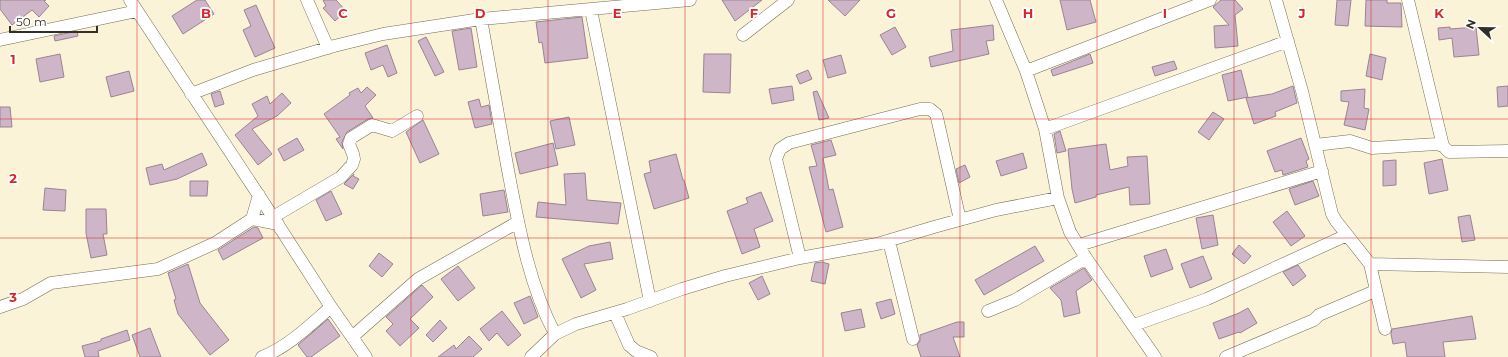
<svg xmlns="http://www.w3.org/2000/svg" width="1508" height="357" font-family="Montserrat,sans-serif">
<rect width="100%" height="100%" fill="#fbf3d7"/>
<path fill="#ceb6c8" stroke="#9a8394" d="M0,0H46L44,1L49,6L39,17L32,10L12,25L0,9Z
M197,0H205L214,14L183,34L172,16Z
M323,0H336L346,11L335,21L323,8L326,6Z
M722,0H762L735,21Z
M828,0H860L845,16Z
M1060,0H1090L1096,22L1067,30Z
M1221,0H1235L1243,9L1235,15L1238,46L1215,48L1214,26L1229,25L1213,7Z
M1337,0H1351L1348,26L1335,25Z
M1366,0H1387V3H1401L1402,27L1365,26Z
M256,5L275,48L255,57L243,30L251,26L244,10Z
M582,17L588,58L545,63L542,42L539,43L536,22Z
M993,25L994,40L986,41L989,54L931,67L929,57L953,51L951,30Z
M895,27L906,47L892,55L880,35Z
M1450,27V29L1476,27L1479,55L1454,57L1452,38L1439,40L1438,28Z
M471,28L477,67L459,70L452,31Z
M77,31L78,36L55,41L54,36Z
M426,37L444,72L435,76L418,41Z
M387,45L397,73L388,77L383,65L371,70L365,53Z
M60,54L64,77L40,82L36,59Z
M704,54H731L730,93L703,92Z
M1090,54L1093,63L1053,76L1051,70Z
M1370,54L1386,58L1382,80L1366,76Z
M841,55L846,73L828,78L823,60Z
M1174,61L1177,69L1155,76L1152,67Z
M808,70L812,79L800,84L796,75Z
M1241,70L1248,97L1228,101L1222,75Z
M129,71L134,91L111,97L106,77Z
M792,86L794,100L772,104L769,89Z
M1293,86L1297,103L1275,112L1276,116L1254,124L1246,98L1272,94Z
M1508,86V106L1498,107L1497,87Z
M367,87L376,95L365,106L373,118L368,119L347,132L342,142L343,149L336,139L340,137L324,114L350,95L349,93L358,88L361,93Z
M1365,89L1364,108L1369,109L1365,130L1344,125L1349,102L1341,101V91Z
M220,91L224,104L215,107L211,94Z
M817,91L829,118L819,120L813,92Z
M282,93L291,103L277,116L252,129L272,154L258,165L235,135L258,116L252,104L267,96L270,104Z
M479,99L481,107L489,105L492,124L475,128L468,102Z
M0,107H10L12,127H0Z
M1213,112L1224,119L1209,140L1198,132Z
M569,117L575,145L556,149L550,121Z
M423,120L439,154L420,163L406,132Z
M1060,131L1066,151L1057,153L1054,134Z
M297,138L304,150L284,161L278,149Z
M1301,138L1309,159L1306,161L1308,167L1283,175L1282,170L1275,172L1267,151Z
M831,140L836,155L823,158L829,190L833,189L843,227L826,232L809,167L817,166L811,145Z
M553,143L558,165L520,174L515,153Z
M1106,144L1110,170L1128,166L1127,157L1147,156L1150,204L1130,205L1129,187L1096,195V197L1075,203L1072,189L1068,149Z
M202,153L207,165L177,179L150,185L146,168L162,164L164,170Z
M1023,153L1027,168L1001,176L996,161Z
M676,154L683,180H684L689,198L654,209L644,174L651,172L649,161Z
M1442,159L1448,190L1429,194L1424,163Z
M1396,160V185L1383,186V161Z
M965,165L970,177L959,183L956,169Z
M585,173L587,200L621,203L618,224L536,217L538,202L566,205L564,174Z
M354,174L353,176L359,179L353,189L344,184Z
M190,181H208L207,196H190Z
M1313,181L1319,196L1295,205L1289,189Z
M45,188L66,190L65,211L43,210Z
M504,190L508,212L483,216L480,194Z
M331,191L342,214L326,221L316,200Z
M761,192L773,221L754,229L760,247L742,254L727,211L748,203L746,198Z
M86,209H106L107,234H103L107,255L91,258L86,233Z
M1287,211L1305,236L1291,246L1273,222Z
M1213,215L1218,245L1202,249L1196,218Z
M1470,215L1475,240L1462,242L1458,217Z
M254,227L258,228L263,238L223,260L218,250Z
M610,242L613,259L584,264L596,290L581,298L562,259L589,246Z
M1239,245L1251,256L1244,264L1232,254Z
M1035,246L1044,261L984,295L975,280Z
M1166,249L1173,269L1151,277L1144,256Z
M379,253L393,264L382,277L369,266Z
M1203,256L1212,279L1190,288L1181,264Z
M822,262L829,264L825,284L811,281L815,263Z
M188,264L200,303L229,340L210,355L178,314L174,300L176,299L168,273Z
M1298,265L1306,276L1293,286L1283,272Z
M458,266L475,288L458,301L441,279Z
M1084,268L1092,280L1076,291L1080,313L1064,317L1061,300L1050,288Z
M762,276L770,294L758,300L749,283Z
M422,285L433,297L410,319L419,328L400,346L386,331L393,324L386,317Z
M530,296L538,317L524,324L514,303Z
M891,299L895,314L881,319L876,303Z
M1248,308L1257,323L1240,333L1239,332L1219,339L1213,323L1239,313Z
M861,309L865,327L845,331L841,313Z
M502,311L521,335L508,346L497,333L489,341L480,329Z
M1472,316L1476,339L1443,342L1445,357H1407L1405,342L1393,344L1391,334L1392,329Z
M328,319L340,336L311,357H307L298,345Z
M440,320L447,328L433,342L426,335Z
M957,322H964V337H953L960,357H921L917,345L920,341V335Z
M150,328L161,357H140L132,335Z
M127,330L130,340L98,351L99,357H85L82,346L101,341V339Z
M469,336L482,349L473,357H438L454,345L456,349Z"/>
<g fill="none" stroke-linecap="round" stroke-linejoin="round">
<g stroke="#736d54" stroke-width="13">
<path id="street" d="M130,0L273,217L331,307L366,357
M307,0L328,48
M996,0L1026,71L1045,129L1058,198L1070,232L1086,258L1155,357
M1276,0L1302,91L1332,214L1336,221L1370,264L1385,329
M1408,0L1443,146L1449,152L1508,151
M591,10L650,301
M481,19C490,68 498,116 507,165C518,222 528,283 555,334
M743,35L788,0
M0,40L137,11
M1026,71L1210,0
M191,94L253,70L334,46L383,34L481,19L690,0
M1045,129L1288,41
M1315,145L1350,141L1372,148L1437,144L1443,146
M273,217L341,177L352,165L354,159L353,154L349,144L351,138L372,125L392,131L417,116
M252,219L278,224
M889,241L913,339
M1079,245L1322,171
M800,258L776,159L780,149L789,143L920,109H930L936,114L938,122L960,220
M1370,264L1508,267
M0,307L23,299L51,283L158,269L215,243L252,219L259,195
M988,311L1015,300L1086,258
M615,313L629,345L636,351L651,357
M1134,325L1207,299L1347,235
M352,337L418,279L518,222
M262,357C288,347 310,325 331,307
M531,357L555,334L576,324L627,309L682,289L725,276L800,258L877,244L934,227L996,210L1058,198
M1226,357L1314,320L1319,315L1375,291"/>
</g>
<use href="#street" stroke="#fff" stroke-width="12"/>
</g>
<path fill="none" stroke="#d62828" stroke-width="1" stroke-opacity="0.55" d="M137,0V357M274,0V357M411,0V357M548,0V357M685,0V357M823,0V357M960,0V357M1097,0V357M1234,0V357M1371,0V357M0,119H1508M0,238H1508"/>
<g font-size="13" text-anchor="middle" font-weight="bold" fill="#d62828" stroke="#fff" stroke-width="3.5" stroke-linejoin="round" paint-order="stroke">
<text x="206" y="18">B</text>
<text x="343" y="18">C</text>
<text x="480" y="18">D</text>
<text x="617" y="18">E</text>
<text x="754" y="18">F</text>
<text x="891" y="18">G</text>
<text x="1028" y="18">H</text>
<text x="1165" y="18">I</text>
<text x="1302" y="18">J</text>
<text x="1439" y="18">K</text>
<text x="13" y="64">1</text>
<text x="13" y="183">2</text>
<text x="13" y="302">3</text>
</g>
<g transform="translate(1480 28) rotate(292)" stroke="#ffffff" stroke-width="3" paint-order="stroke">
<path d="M0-3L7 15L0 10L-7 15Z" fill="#323025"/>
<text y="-6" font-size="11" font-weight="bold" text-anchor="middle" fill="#323025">N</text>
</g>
<path d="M10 26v6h87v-6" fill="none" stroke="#323025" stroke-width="2"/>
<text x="16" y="26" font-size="12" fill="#323025" stroke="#ffffff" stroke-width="3" paint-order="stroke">50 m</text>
</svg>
